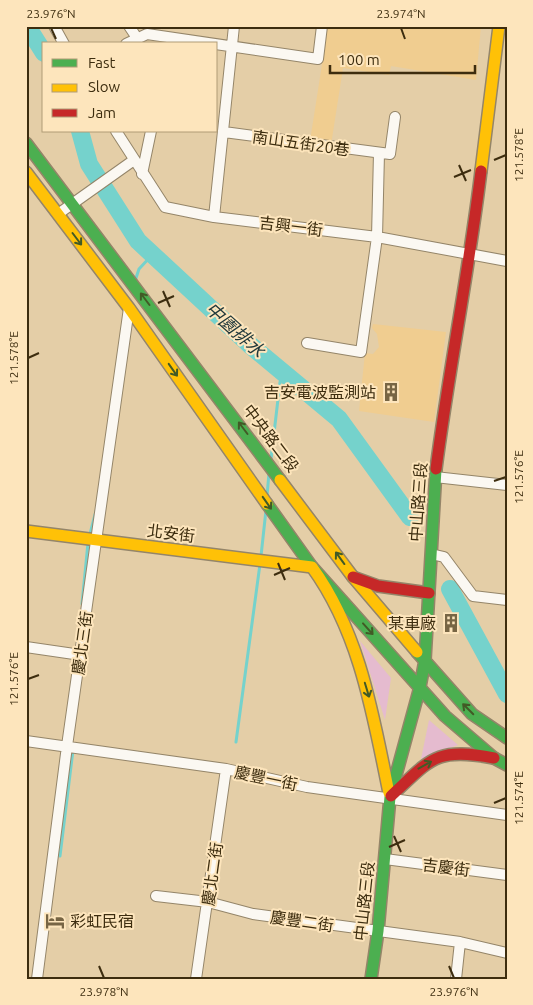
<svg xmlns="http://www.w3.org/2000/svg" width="533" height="1005" font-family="Ubuntu,'Noto Sans TC',sans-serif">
<rect width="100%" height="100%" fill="#e4cea7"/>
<path fill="#f0cd90" d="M328,26H481L476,80L391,66L389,75L343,68L331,145L310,141Z
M373,324L446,332L434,422L359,411L365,353L373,354L379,347L377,334L372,328Z"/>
<path fill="#e5bbcf" d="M360,641L391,678L385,720Z
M429,720L458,745L421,759Z"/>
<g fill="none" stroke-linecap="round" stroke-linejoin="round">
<path stroke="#75d2cc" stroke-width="3" d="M135,281L139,269L152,255
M271,459L280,382L287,375
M267,496L269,473
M90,534L96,511
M261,556L266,510
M82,604L88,543
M236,742L260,564
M60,856L73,750"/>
<path stroke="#75d2cc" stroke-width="18" d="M27,26L44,53
M80,131L89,164L138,241L250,345L339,419L410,517
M450,589L507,694"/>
<g stroke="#948569" stroke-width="12">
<path id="street" d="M54,26L64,44
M129,26L137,38
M126,44L147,34L318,59L322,26
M116,131L165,207L214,217L377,237L507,261
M224,132L390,154L395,117
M142,174L151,131
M58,214L134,160
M214,217L234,26
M307,343L361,352L377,237L379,153
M435,477L507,485
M431,554L444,557L473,596L507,600
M26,647L81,655
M26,741L226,769L307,787L507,815
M385,859L507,875
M156,896L208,902L253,914L460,942L507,953
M37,979L67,746L129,308
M196,979L226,769
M456,979L460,942"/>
</g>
<g stroke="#948569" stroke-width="14">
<path id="fast" d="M26,143L280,480
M267,504L312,567L445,716L494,758L507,765
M417,652L472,714L507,738
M371,979L378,931L390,797L420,687L425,660L436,469"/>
</g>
<g stroke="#948569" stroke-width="14">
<path id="slow" d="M481,171L499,26
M26,172L129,308L267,504
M280,480L353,577L417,652
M26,531L312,567
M312,567C360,633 373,715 389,793"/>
</g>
<g stroke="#948569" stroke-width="14">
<path id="jam" d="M436,469C449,369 469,271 481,171
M353,577L378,586L429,593
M391,796C431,759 435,747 494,758"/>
</g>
<use href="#street" stroke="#fbf8f2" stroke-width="10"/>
<use href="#fast" stroke="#4caf50" stroke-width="11"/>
<use href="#slow" stroke="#ffc107" stroke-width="11"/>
<use href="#jam" stroke="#c62828" stroke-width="11"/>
</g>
<defs><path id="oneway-shaft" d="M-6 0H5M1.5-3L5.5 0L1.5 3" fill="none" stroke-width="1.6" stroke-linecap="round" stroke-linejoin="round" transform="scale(1.25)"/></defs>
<g stroke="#425a26">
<use href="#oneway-shaft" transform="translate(77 239) rotate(53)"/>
<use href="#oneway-shaft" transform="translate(145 299) rotate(-127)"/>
<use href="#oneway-shaft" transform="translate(173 370) rotate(55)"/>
<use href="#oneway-shaft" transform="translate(243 428) rotate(-127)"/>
<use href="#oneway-shaft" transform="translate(267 503) rotate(55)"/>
<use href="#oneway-shaft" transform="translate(340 558) rotate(-126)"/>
<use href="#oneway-shaft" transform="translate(368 629) rotate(48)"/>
<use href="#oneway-shaft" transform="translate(367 690) rotate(73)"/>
<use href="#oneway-shaft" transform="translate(468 709) rotate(-135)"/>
<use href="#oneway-shaft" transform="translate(425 765) rotate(-29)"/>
</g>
<path fill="none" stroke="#3d2d0f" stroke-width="2" d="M51,28L56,39M401,28L405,39M494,160L506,155M459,165L466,181M454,177L471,170M163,291L170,307M158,303L174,296M28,358L39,353M494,481L506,477M278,563L285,580M274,575L290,568M28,679L39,675M494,803L506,798M394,836L401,852M389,847L405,840M99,966L104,978M449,966L454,978"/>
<defs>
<g id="building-bare" transform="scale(1.5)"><path d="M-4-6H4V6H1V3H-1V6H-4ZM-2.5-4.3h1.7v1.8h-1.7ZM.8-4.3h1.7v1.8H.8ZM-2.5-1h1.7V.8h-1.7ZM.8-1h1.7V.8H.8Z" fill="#776544" stroke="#fde5bc" stroke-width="2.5" paint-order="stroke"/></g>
<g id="hotel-bare" transform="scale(1.5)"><path d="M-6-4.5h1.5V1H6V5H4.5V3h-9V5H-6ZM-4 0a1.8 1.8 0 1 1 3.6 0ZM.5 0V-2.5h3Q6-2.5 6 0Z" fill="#776544" stroke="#fde5bc" stroke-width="2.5" paint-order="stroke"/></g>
</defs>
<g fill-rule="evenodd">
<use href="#building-bare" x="391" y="392"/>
<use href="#building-bare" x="451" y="623"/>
<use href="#hotel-bare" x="55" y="921"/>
</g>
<g text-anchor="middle" stroke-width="4" stroke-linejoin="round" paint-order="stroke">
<g font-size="16" fill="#3d2d0f" stroke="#fde5bc">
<text transform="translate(301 143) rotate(8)" y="6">南山五街20巷</text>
<text transform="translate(291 226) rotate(7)" y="6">吉興一街</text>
<text transform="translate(271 438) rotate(53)" y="6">中央路二段</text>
<text transform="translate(418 502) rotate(-86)" y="6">中山路三段</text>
<text transform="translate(171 533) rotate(7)" y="6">北安街</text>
<text transform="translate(82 643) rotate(-82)" y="6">慶北三街</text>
<text transform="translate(266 778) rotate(12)" y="6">慶豐一街</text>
<text transform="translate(446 867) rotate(7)" y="6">吉慶街</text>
<text transform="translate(212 874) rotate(-82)" y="6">慶北二街</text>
<text transform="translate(364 901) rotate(-84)" y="6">中山路三段</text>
<text transform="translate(302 921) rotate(8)" y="6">慶豐二街</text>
</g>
<g font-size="16" fill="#3d2d0f" stroke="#fde5bc" text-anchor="end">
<text x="376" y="398">吉安電波監測站</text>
<text x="436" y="629">某車廠</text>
<text x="70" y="927" text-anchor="start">彩虹民宿</text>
</g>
<g font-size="18" font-style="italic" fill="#21393b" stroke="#fde5bc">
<text transform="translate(235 330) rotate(42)" y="6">中園排水</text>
</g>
</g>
<rect width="533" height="1005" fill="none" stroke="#fde5bc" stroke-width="55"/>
<rect x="42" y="42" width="175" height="90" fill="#fde5bc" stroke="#b09b77"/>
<rect x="52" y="59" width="25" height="8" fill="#4caf50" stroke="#b09b77"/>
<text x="88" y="68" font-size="15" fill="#3d2d0f">Fast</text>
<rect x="52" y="84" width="25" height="8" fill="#ffc107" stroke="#b09b77"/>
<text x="88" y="92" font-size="15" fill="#3d2d0f">Slow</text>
<rect x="52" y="109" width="25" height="8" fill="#c62828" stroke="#b09b77"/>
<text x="88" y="118" font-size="15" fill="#3d2d0f">Jam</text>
<path d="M330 65v8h145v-8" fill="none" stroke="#3d2d0f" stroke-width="2.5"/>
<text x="338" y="65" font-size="15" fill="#3d2d0f" stroke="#fde5bc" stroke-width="4" paint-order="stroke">100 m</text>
<rect x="28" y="28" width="478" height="950" fill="none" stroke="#3d2d0f" stroke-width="2"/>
<g font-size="12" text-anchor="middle" fill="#3d2d0f">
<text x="51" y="18">23.976°N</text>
<text x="401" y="18">23.974°N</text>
<text transform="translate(519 155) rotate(-90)" y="4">121.578°E</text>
<text transform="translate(14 358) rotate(-90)" y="4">121.578°E</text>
<text transform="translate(519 477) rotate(-90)" y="4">121.576°E</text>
<text transform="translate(14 679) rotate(-90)" y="4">121.576°E</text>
<text transform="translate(519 798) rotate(-90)" y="4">121.574°E</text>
<text x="104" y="996">23.978°N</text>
<text x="454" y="996">23.976°N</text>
</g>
</svg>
